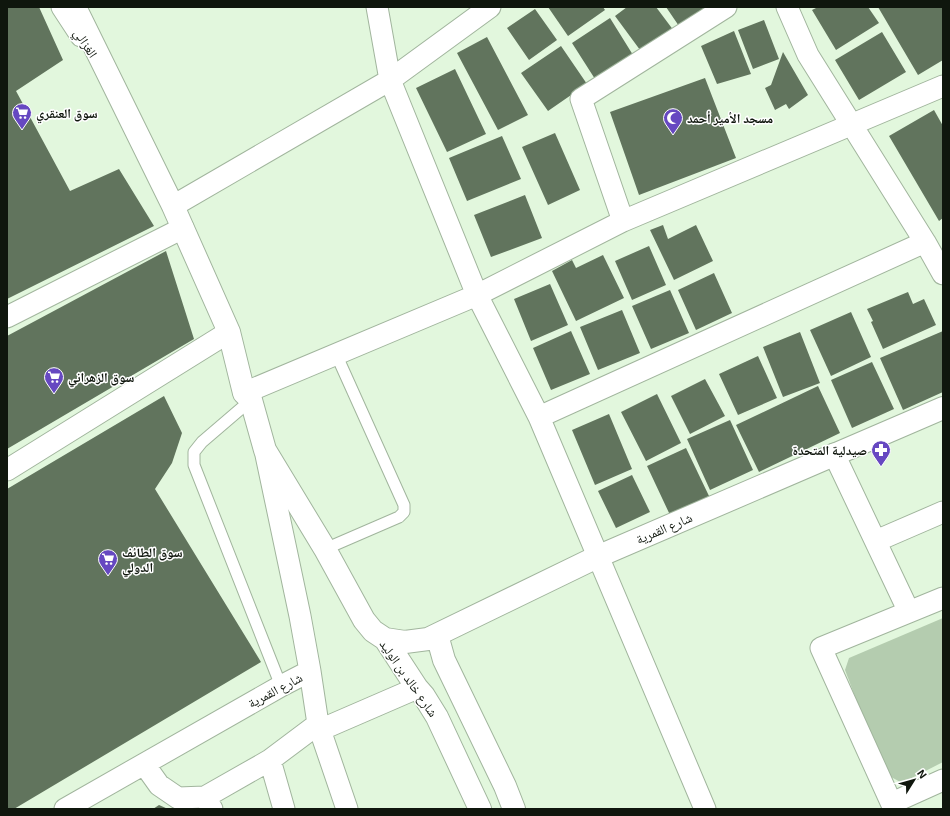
<svg xmlns="http://www.w3.org/2000/svg" width="950" height="816" font-family="'Exo 2','Noto Naskh Arabic',sans-serif">
<rect width="100%" height="100%" fill="#e2f7dd"/>
<path fill="#b4ccaf" d="M943,618V762L902,783L884,773L845,670L849,658Z"/>
<path fill="#61745d" d="M7,7H39L63,60L16,91L70,191L119,169L154,226L7,299Z
M548,7H603L605,10L568,36Z
M627,7H656L674,31L643,54L615,16Z
M666,7H715L681,29Z
M818,7H868L879,23L836,50L812,10Z
M878,7H943V60L918,75Z
M535,9L557,40L529,60L507,28Z
M610,18L633,55L595,79L572,43Z
M764,20L779,59L753,69L738,30Z
M734,31L751,74L717,84L701,46Z
M882,32L906,72L859,100L835,60Z
M487,37L528,115L498,130L457,53Z
M561,46L587,84L548,111L521,73Z
M783,52L808,95L789,109L786,104L775,110L765,88L771,85Z
M455,69L486,134L447,152L416,88Z
M705,78L736,158L639,195L610,112Z
M934,110L943,126V218L939,221L889,136Z
M555,133L580,190L548,205L522,147Z
M502,136L521,179L467,201L449,158Z
M525,195L542,238L491,257L474,215Z
M663,225L668,239L696,225L713,261L674,280L650,230Z
M649,246L666,285L632,300L615,261Z
M166,251L194,339L7,449V336Z
M603,255L624,298L576,321L552,271L572,260L576,268Z
M714,273L732,313L696,330L678,290Z
M550,284L568,325L531,341L514,299Z
M670,290L689,333L651,349L632,306Z
M908,292L913,304L924,299L936,325L883,349L871,322L873,321L867,309Z
M622,310L640,353L598,370L580,327Z
M851,312L871,357L831,376L810,330Z
M571,331L590,374L551,390L533,348Z
M943,331V392L903,410L880,358Z
M800,332L820,383L783,397L763,347Z
M758,356L777,398L738,415L719,374Z
M872,362L894,409L852,428L831,380Z
M705,379L725,416L690,434L671,396Z
M818,386L840,433L759,472L736,425Z
M657,394L681,443L646,461L621,412Z
M164,396L182,433L172,463L155,489L261,662L14,809H7V489Z
M609,414L632,469L595,485L572,430Z
M730,420L753,470L710,490L687,439Z
M686,448L709,496L670,515L647,466Z
M632,475L650,512L616,528L598,491Z
M159,805L168,809H153Z"/>
<g fill="none" stroke-linecap="round" stroke-linejoin="round">
<g stroke="#a1b59d" stroke-width="13">
<path id="lane" d="M251,400L202,442L194,452V465L281,686
M325,549L399,517L404,512V505L336,354"/>
</g>
<g stroke="#a1b59d" stroke-width="23">
<path id="street" d="M62,7L81,36
M377,7L390,80L477,295L539,417L705,809
M787,7L808,55L925,242L943,274
M173,206L390,80L490,7
M623,221L581,99L726,7
M7,317L183,228
M244,393L477,295L623,221L943,86
M539,417L925,242
M834,454L909,612
M266,455L300,616L310,671L318,724L347,809
M7,470L229,332
M876,541L943,512
M320,730L417,688
M144,764L159,785L178,798L205,797
M892,803L943,780
M65,809L281,686L310,671
M212,809L205,797L270,760
M284,809L270,760L318,724
M894,809L821,648L943,598"/>
</g>
<g stroke="#a1b59d" stroke-width="24">
<path id="secondary" d="M75,7L173,206L229,332L244,393L251,400L265,450L325,549L364,620L373,631L385,639L417,688L424,696L437,717L480,809
M437,635L444,660L505,786L514,809
M385,639L405,642L428,639L599,556L943,408"/>
</g>
<use href="#lane" stroke="#fff" stroke-width="11"/>
<use href="#street" stroke="#fff" stroke-width="21"/>
<use href="#secondary" stroke="#fff" stroke-width="22"/>
</g>
<defs>
<g id="supermarket-pin" transform="scale(1)"><path d="M0 17L-7.5 6A9.5 9.5 0 1 1 7.5 6Z" fill="#6648c1" stroke="#fff"/><path d="M-6-5.5h2.5l.6 2H6L4.5 2H-2.5L-4.4-4H-6ZM-1.5 3.2a1.3 1.3 0 1 0 .1 0ZM3 3.2a1.3 1.3 0 1 0 .1 0Z" fill="#fff"/></g>
<g id="mosque-pin" transform="scale(1)"><path d="M0 17L-7.5 6A9.5 9.5 0 1 1 7.5 6Z" fill="#6648c1" stroke="#fff"/><path d="M3.5-4.9A6 6 0 1 0 3.5 4.9A5 5 0 1 1 3.5-4.9Z" fill="#fff"/></g>
<g id="pharmacy-pin" transform="scale(1)"><path d="M0 17L-7.5 6A9.5 9.5 0 1 1 7.5 6Z" fill="#6648c1" stroke="#fff"/><path d="M-2-6h4v4h4v4h-4v4h-4v-4h-4v-4h4Z" fill="#fff"/></g>
</defs>
<g fill-rule="evenodd">
<use href="#supermarket-pin" x="22" y="113"/>
<use href="#mosque-pin" x="673" y="118"/>
<use href="#supermarket-pin" x="54" y="377"/>
<use href="#pharmacy-pin" x="881" y="450"/>
<use href="#supermarket-pin" x="108" y="559"/>
</g>
<g text-anchor="middle" stroke-width="3" stroke-linejoin="round" paint-order="stroke">
<g font-size="13" fill="#0f160d" stroke="#fff">
<text transform="translate(86 43) rotate(57)" y="5">الغزالي</text>
<text transform="translate(664 528) rotate(-23)" y="5">شارع القمرية</text>
<text transform="translate(409 678) rotate(55)" y="5">شارع خالد بن الوليد</text>
<text transform="translate(275 690) rotate(-28)" y="5">شارع القمرية</text>
</g>
<g font-size="13" font-weight="bold" fill="#0f160d" stroke="#fff" text-anchor="start">
<text x="36" y="118">سوق العنقري</text>
<text x="687" y="123">مسجد الأمير أحمد</text>
<text x="68" y="382">سوق الزهراني</text>
<text x="867" y="455" text-anchor="end">صيدلية المتحدة</text>
<text x="122" y="557">سوق الطائف<tspan x="122" dy="15">الدولي</tspan></text>
</g>
</g>
<rect width="950" height="816" fill="none" stroke="#0f160d" stroke-width="16"/>
<g transform="translate(914 780) rotate(53)" stroke="#ffffff" stroke-width="3" paint-order="stroke">
<path d="M0-3L7 15L0 10L-7 15Z" fill="#0f160d"/>
<text y="-6" font-size="11" font-weight="bold" text-anchor="middle" fill="#0f160d">N</text>
</g>
</svg>
